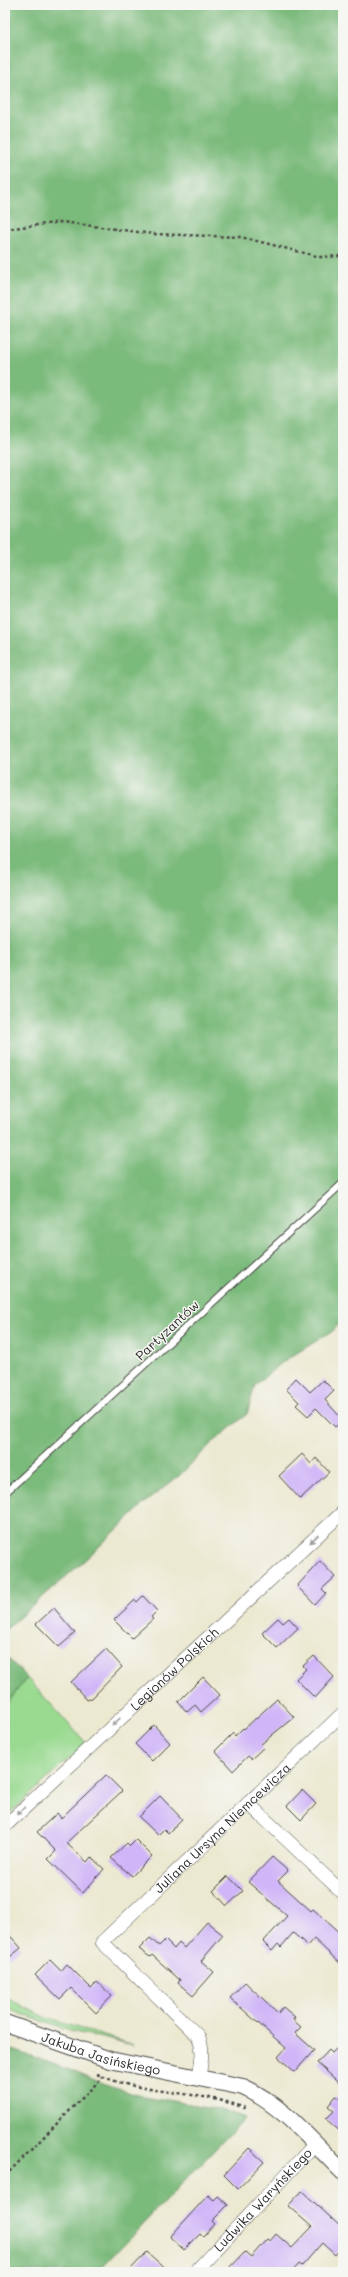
<svg xmlns="http://www.w3.org/2000/svg" width="348" height="2277" font-family="Mali,sans-serif">
<rect width="100%" height="100%" fill="#f6f6f2"/>
<filter id="ink" filterUnits="userSpaceOnUse"><feTurbulence type="fractalNoise" baseFrequency=".025" numOctaves="2"/><feDisplacementMap in="SourceGraphic" scale="8" xChannelSelector="R" yChannelSelector="G"/><feConvolveMatrix kernelMatrix="1 2 1 2 8 2 1 2 1" color-interpolation-filters="sRGB"/></filter>
<filter id="wash" filterUnits="userSpaceOnUse"><feTurbulence type="fractalNoise" baseFrequency=".012" numOctaves="4" result="noise"/><feDisplacementMap in="SourceGraphic" scale="16" xChannelSelector="R" yChannelSelector="G"/><feGaussianBlur stdDeviation="0.9" result="paint"/><feColorMatrix in="noise" values="0 0 0 0 0 0 0 0 0 0 0 0 0 0 0 0 0 1.4 0 .05"/><feComposite in="paint" operator="in"/></filter>
<g filter="url(#wash)">
<rect width="100%" height="100%" fill="#ece9d1"/>
<path fill="#99da90" stroke="#62825e" d="M27,1678L86,1743L5,1818V1705Z
M5,1997L46,2018L133,2045L67,2030L5,2008Z"/>
<path fill="#7aba7a" stroke="#527252" d="M5,5H343V1319L334,1330L284,1361L255,1385L247,1414L212,1443L180,1475L147,1501L86,1559L5,1630Z
M5,1655L27,1678L5,1705Z
M5,2048L53,2063L108,2086L138,2095L224,2110L245,2118L97,2272H5Z"/>
<g id="blocks">
<path fill="#d0b5f8" d="M296,1378L310,1392L323,1380L334,1391L325,1400L343,1420L335,1427L316,1408L308,1416L296,1405L299,1402L286,1389Z
M302,1454L311,1464L316,1458L329,1472L300,1499L279,1476Z
M320,1561L335,1577L322,1589L326,1593L315,1605L297,1586Z
M143,1596L157,1611L151,1617L153,1619L132,1638L114,1620L135,1600L137,1602Z
M54,1608L75,1633L59,1647L36,1624Z
M278,1618L283,1623L289,1618L298,1628L277,1648L262,1633Z
M106,1649L122,1667L92,1698L87,1700L71,1682Z
M314,1656L334,1677L315,1698L296,1679L306,1669L303,1666Z
M203,1677L220,1695L201,1712L195,1705L187,1712L178,1702Z
M277,1699L294,1717L260,1745L263,1748L251,1759L248,1756L233,1771L215,1751L233,1733L235,1736L243,1728L244,1729Z
M154,1725L170,1743L152,1761L135,1744Z
M106,1775L122,1791L66,1843L87,1862L91,1857L104,1869L83,1893L48,1859L56,1851L37,1832L57,1813L61,1818Z
M302,1790L316,1804L301,1820L287,1806Z
M160,1796L182,1819L168,1833L164,1829L158,1835L139,1817Z
M136,1840L152,1856L132,1876L111,1858L127,1843L130,1846Z
M272,1857L288,1871L278,1881L311,1911L313,1909L343,1936V1966L314,1939L308,1946L293,1933L281,1947L278,1944L272,1951L263,1942L287,1916L248,1882Z
M228,1876L243,1891L227,1906L213,1891Z
M207,1922L223,1935L201,1961L214,1972L193,1996L178,1983L180,1980L152,1955L150,1957L139,1949L150,1938L159,1946L165,1940L174,1949L179,1943L184,1948Z
M5,1930L21,1948L5,1961Z
M50,1960L61,1971L67,1964L91,1988L97,1982L112,1996L96,2013L71,1988L60,1999L35,1975Z
M245,1982L278,2013L283,2007L295,2017L293,2020L301,2027L295,2033L314,2050L295,2072L278,2057L286,2048L230,1998Z
M343,2042V2086L317,2063L329,2050L332,2053Z
M336,2096L343,2100V2134L326,2119L334,2111L328,2106Z
M249,2148L264,2162L238,2189L224,2175Z
M302,2191L343,2229V2246L335,2255L322,2243L302,2266L299,2264L292,2272H226L245,2252L251,2257L267,2239L270,2241L276,2234L292,2248L312,2227L288,2206Z
M208,2195L214,2200L218,2196L228,2205L212,2221L215,2224L203,2237L200,2234L184,2250L170,2237Z
M147,2252L169,2272H128Z"/>
</g>
</g>
<g filter="url(#ink)">
<use href="#blocks" fill-opacity="0" stroke="#484844" stroke-width="1"/>
<g fill="none" stroke-linecap="round" stroke-linejoin="round">
<g stroke="#484844" stroke-width="8">
<path id="service" d="M5,1493L343,1183"/>
</g>
<g stroke="#484844" stroke-width="14">
<g id="minor">
<path d="M248,1803L343,1893"/>
<path id="s1" d="M5,1826L343,1512"/>
<path id="s2" d="M199,2077C201,2062 205,2050 198,2036L102,1942L343,1713"/>
<path id="s3" d="M195,2272L314,2145"/>
</g>
</g>
<g stroke="#484844" stroke-width="18">
<g id="tertiary">
<path id="s4" d="M5,2023L110,2060L243,2087C283,2105 312,2142 343,2172"/>
</g>
</g>
<path stroke="#484844" stroke-width="2.5" stroke-dasharray="3 3" stroke-linecap="butt" d="M5,229L62,222L153,234L241,237L320,257L343,256
M97,2074C144,2096 200,2089 247,2109
M5,2176L103,2077"/>
<use href="#service" stroke="#fff" stroke-width="6"/>
<use href="#minor" stroke="#fff" stroke-width="13"/>
<use href="#tertiary" stroke="#fff" stroke-width="16"/>
</g>
<defs><path id="oneway-solid" d="M-6-.8H1V-3.2L6.5 0L1 3.2V.8H-6Z"/></defs>
<g fill="#a0a0a0">
<use href="#oneway-solid" transform="translate(314 1539) rotate(137)"/>
<use href="#oneway-solid" transform="translate(116 1722) rotate(137)"/>
<use href="#oneway-solid" transform="translate(21 1811) rotate(137)"/>
</g>
</g>
<g text-anchor="middle" stroke-width="3" stroke-linejoin="round" paint-order="stroke">
<g font-size="13" fill="#2b2b2b" stroke="#f6f6f2">
<text transform="translate(167 1330) rotate(-43)" y="5">Partyzantów</text>
<text dy="5" stroke="none"><textPath href="#s1" startOffset="231">Legionów Polskich</textPath></text>
<text dy="5" stroke="none"><textPath href="#s2" startOffset="342">Juliana Ursyna Niemcewicza</textPath></text>
<text dy="5" stroke="none"><textPath href="#s4" startOffset="101">Jakuba Jasińskiego</textPath></text>
<text dy="5" stroke="none"><textPath href="#s3" startOffset="99">Ludwika Waryńskiego</textPath></text>
</g>
</g>
<rect width="348" height="2277" fill="none" stroke="#f6f6f2" stroke-width="20"/>
</svg>
